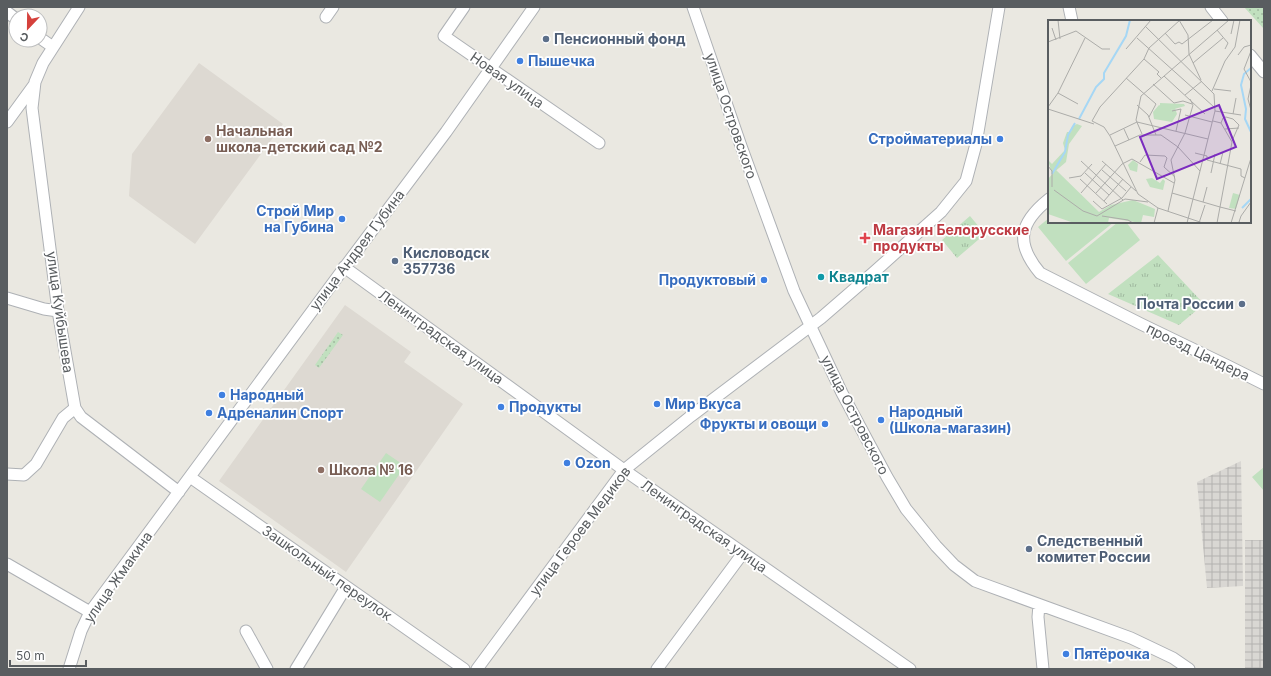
<svg xmlns="http://www.w3.org/2000/svg" width="1271" height="676" font-family="Inter,sans-serif">
<defs>
<pattern id="industrial-grid" width="8" height="8" patternUnits="userSpaceOnUse"><rect width="8" height="8" fill="#d9d7d3"/><path d="M0 4h8M4 0v8" fill="none" stroke="#b3b2af"/></pattern>
<pattern id="grass-dots" width="8" height="8" patternUnits="userSpaceOnUse"><rect width="8" height="8" fill="#c1e0bf"/><path d="M2 2h.1M6 6h.1" fill="none" stroke="#a0b99f" stroke-width="1.8" stroke-linecap="round"/></pattern>
<pattern id="park-tufts" width="24" height="20" patternUnits="userSpaceOnUse"><rect width="24" height="20" fill="#c1e0bf"/><path d="M3 7l-1-3M5 7V3M7 7l1-3M15 17l-1-3M17 17v-4M19 17l1-3" fill="none" stroke="#a0b99f"/></pattern>
</defs>
<rect width="100%" height="100%" fill="#eae8e1"/>
<path fill="url(#industrial-grid)" d="M1241,461L1243,586L1207,588L1197,482Z
M1245,540H1264V669H1245Z"/>
<path fill="#ddd9d2" d="M199,63L283,124L195,244L129,196L132,154Z
M345,305L411,352L404,362L463,404L346,572L219,481Z"/>
<path fill="url(#grass-dots)" d="M1244,7H1264V29Z
M338,332L343,335L319,368L315,365Z"/>
<path fill="url(#park-tufts)" d="M970,216L985,234L957,258L942,240Z
M1158,255L1204,304L1179,325L1108,294Z"/>
<path fill="#c1e0bf" d="M1049,218V222H1114L1066,261L1038,227Z
M1118,222H1126L1140,240L1086,284L1068,263Z
M386,453L405,466L380,502L361,489Z
M1264,467V491L1252,477Z"/>
<g fill="none" stroke-linecap="round" stroke-linejoin="round">
<g stroke="#aeb1b5" stroke-width="13">
<path id="minor" d="M79,7L43,63L35,82L32,108L58,311L75,408L81,417L179,492
M464,7L444,36L599,143
M693,7L741,146L794,291L842,393L887,477L906,509L936,546L954,565L975,581L1131,638L1173,658L1189,669
M1069,7L1072,21
M1211,7L1222,21
M7,12L16,19
M326,17L333,7
M40,38L53,47
M1250,55L1264,72
M7,122L34,85
M1049,199C1019,223 1015,243 1040,273L1141,324L1226,365L1264,384
M344,267L624,470L910,669
M7,298L44,309L58,311
M7,474L24,475L36,464L63,418L75,408
M190,477L464,669
M7,564L90,612
M1039,605L1038,617L1043,669
M246,631L267,669
M69,669L81,631L90,612L338,276L446,132L534,7
M296,669L346,587
M477,669L624,470L691,416L821,318L873,273L941,212L966,181L976,144L999,7
M657,669L743,553"/>
</g>
<use href="#minor" stroke="#fff" stroke-width="11"/>
</g>
<g fill="#5c6f8a" stroke="#fff" stroke-width="1.5">
<circle cx="546" cy="39" r="4"/>
<circle cx="395" cy="261" r="4"/>
<circle cx="1242" cy="304" r="4"/>
<circle cx="1029" cy="549" r="4"/>
</g>
<g fill="#3f7fe0" stroke="#fff" stroke-width="1.5">
<circle cx="520" cy="61" r="4"/>
<circle cx="1000" cy="139" r="4"/>
<circle cx="342" cy="219" r="4"/>
<circle cx="764" cy="280" r="4"/>
<circle cx="222" cy="395" r="4"/>
<circle cx="657" cy="404" r="4"/>
<circle cx="501" cy="407" r="4"/>
<circle cx="209" cy="413" r="4"/>
<circle cx="881" cy="420" r="4"/>
<circle cx="825" cy="424" r="4"/>
<circle cx="567" cy="463" r="4"/>
<circle cx="1066" cy="654" r="4"/>
</g>
<g fill="#8d6e63" stroke="#fff" stroke-width="1.5">
<circle cx="208" cy="139" r="4"/>
<circle cx="321" cy="470" r="4"/>
</g>
<path fill="#e0444e" stroke="#fff" stroke-width="1.5" d="M863 232h4v4h4v4h-4v4h-4v-4h-4v-4h4z"/>
<circle fill="#0f9aa8" stroke="#fff" stroke-width="1.5" cx="821" cy="277" r="4"/>
<g text-anchor="middle" stroke-width="3.5" stroke-linejoin="round" paint-order="stroke">
<g font-size="14" font-weight="bold" fill="#4e5e75" stroke="#fff" text-anchor="start">
<text x="554" y="44">Пенсионный фонд</text>
<text x="403" y="258">Кисловодск<tspan x="403" dy="16">357736</tspan></text>
<text x="1234" y="309" text-anchor="end">Почта России</text>
<text x="1037" y="546">Следственный<tspan x="1037" dy="16">комитет России</tspan></text>
</g>
<g font-size="14" font-weight="bold" fill="#366cbe" stroke="#fff" text-anchor="start">
<text x="528" y="66">Пышечка</text>
<text x="992" y="144" text-anchor="end">Стройматериалы</text>
<text x="334" y="216" text-anchor="end">Строй Мир<tspan x="334" dy="16">на Губина</tspan></text>
<text x="756" y="285" text-anchor="end">Продуктовый</text>
<text x="230" y="400">Народный</text>
<text x="665" y="409">Мир Вкуса</text>
<text x="509" y="412">Продукты</text>
<text x="889" y="417">Народный<tspan x="889" dy="16">(Школа-магазин)</tspan></text>
<text x="217" y="418">Адреналин Спорт</text>
<text x="817" y="429" text-anchor="end">Фрукты и овощи</text>
<text x="575" y="468">Ozon</text>
<text x="1074" y="659">Пятёрочка</text>
</g>
<g font-size="14" fill="#595d60" stroke="#fff">
<text transform="translate(507 80) rotate(35)" y="5">Новая улица</text>
<text transform="translate(731 116) rotate(71)" y="5">улица Островского</text>
<text transform="translate(357 250) rotate(-53)" y="5">улица Андрея Губина</text>
<text transform="translate(60 312) rotate(82)" y="5">улица Куйбышева</text>
<text transform="translate(441 337) rotate(36)" y="5">Ленинградская улица</text>
<text transform="translate(1198 352) rotate(26)" y="5">проезд Цандера</text>
<text transform="translate(855 415) rotate(63)" y="5">улица Островского</text>
<text transform="translate(704 526) rotate(35)" y="5">Ленинградская улица</text>
<text transform="translate(580 531) rotate(-53)" y="5">улица Героев Медиков</text>
<text transform="translate(327 573) rotate(35)" y="5">Зашкольный переулок</text>
<text transform="translate(118 577) rotate(-55)" y="5">улица Жмакина</text>
</g>
<g font-size="14" font-weight="bold" fill="#785e54" stroke="#fff" text-anchor="start">
<text x="216" y="136">Начальная<tspan x="216" dy="16">школа-детский сад №2</tspan></text>
<text x="329" y="475">Школа № 16</text>
</g>
<g font-size="14" font-weight="bold" fill="#be3a42" stroke="#fff" text-anchor="start">
<text x="873" y="235">Магазин Белорусские<tspan x="873" dy="16">продукты</tspan></text>
</g>
<g font-size="14" font-weight="bold" fill="#0d838f" stroke="#fff" text-anchor="start">
<text x="829" y="282">Квадрат</text>
</g>
</g>
<g transform="translate(1048 20)">
<rect width="203" height="203" fill="#eae8e1"/>
<path d="M111,85L123,90L127,88L129,94L124,102L106,99L105,92Z" fill="#c1e0bf"/>
<path d="M112,83L136,84L137,86L119,91L112,86ZM29,104L34,106L21,124L18,142L4,154L0,140L4,144L17,130L15,123L19,112H23L24,106ZM104,158L112,163L115,159L117,161L115,170L102,167L98,159Z" fill="#c1e0bf"/>
<path d="M85,140L90,144L89,152L82,150L80,145Z" fill="#c1e0bf"/>
<path d="M8,150L51,192L63,185L85,180L107,189L106,197L95,195L93,203L61,198L60,203H26L0,194V159ZM185,173L192,175L188,189L181,188Z" fill="#c1e0bf"/>
<path fill="none" stroke="#a6d7f5" stroke-width="2" d="M203,48L196,54L193,65L198,89L197,99L203,112M31,99L48,67L56,59V53L78,16L82,0M4,154L17,132L20,115L27,103M194,188L203,179"/>
<path fill="none" stroke="#acaca9" stroke-width="1" d="M10,0L12,19M131,0L140,15L141,34L153,60M97,6L166,74L167,91L139,203M4,8L8,20M169,10L180,23L177,29M117,13L127,24L131,22L134,24L165,0M183,14L186,0M89,18L166,87M0,22L28,11L54,29H62M78,29L103,0M203,31L196,49L203,62M190,35L196,27L203,25M96,39L111,52L109,54L113,58M145,43L175,18M116,56L157,94M78,58L108,84L101,97M105,64L126,83L135,81L144,84M203,65L200,79L203,90M166,69L183,71M164,71L177,41L187,27L192,0M10,73L30,84M137,75L154,61M89,85L100,95L108,115M0,87L10,73L37,18M0,89L46,104M124,91L133,89L128,111M167,91L193,95M185,94L188,78M137,95L164,102M173,103L175,98L178,97L185,99L191,105L184,121M76,109L81,120M177,109L191,108M94,114L88,100L93,76L181,0M62,115L89,102L160,119M67,126L92,115H113L130,127L152,151M147,133L159,136V140L193,149V156L197,158M33,141L75,180M54,141L88,171M92,142L97,135L117,136L119,138L116,147L127,157M172,144L175,132M0,146L4,151V167M54,150L78,171M37,153L61,175M163,153L167,134M21,158L33,156L44,144M32,159L59,184M6,170L35,191L49,196L77,179L100,182M33,173L58,144M48,173L74,144L84,139L126,163M124,173L172,187L184,122L173,103L165,101M45,181L54,189L74,178L83,167M56,181L75,159M155,182L159,167M110,188L155,203M120,191L127,160L123,140L137,113L145,85L142,79M54,196L80,200L85,203M106,203L110,188L90,174L62,116L56,107L44,101L52,87L96,39L101,28L132,0M151,203L157,185M169,203L172,187L188,191M183,203L203,138M194,203L191,202L193,196L203,182"/>
<path fill="#7b2cbf" fill-opacity="0.15" stroke="#7b2cbf" stroke-width="2" d="M171,85L188,127L109,159L92,117Z"/>
<rect width="203" height="203" fill="none" stroke="#595d60" stroke-width="2"/>
</g>
<rect width="1271" height="676" fill="none" stroke="#595d60" stroke-width="16"/>
<g transform="translate(28 28) rotate(202)"><circle r="19" fill="#ffffff" stroke="#bdbebf"/>
<path d="M0-3L7 15L0 10L-7 15Z" fill="#d5413c"/>
<text y="-6" font-size="11" font-weight="bold" text-anchor="middle" fill="#595d60">С</text>
</g>
<path d="M10 660v6h76v-6" fill="none" stroke="#595d60" stroke-width="2"/>
<text x="16" y="660" font-size="12" fill="#595d60" stroke="#ffffff" stroke-width="3" paint-order="stroke">50 m</text>
</svg>
